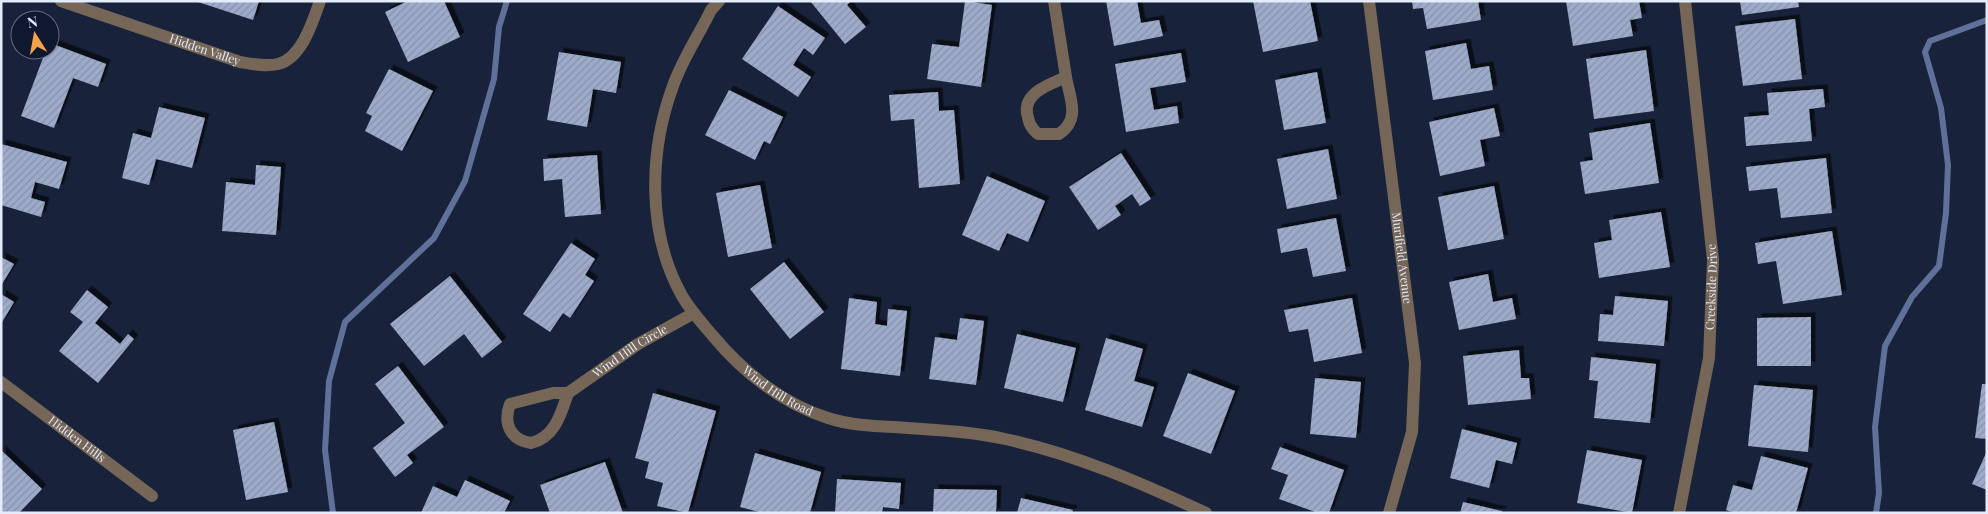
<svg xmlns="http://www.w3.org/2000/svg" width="1988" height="514" font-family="'Playfair Display',serif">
<defs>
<pattern id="building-hatch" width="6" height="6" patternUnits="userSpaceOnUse" patternTransform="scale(1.25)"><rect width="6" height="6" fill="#9daaca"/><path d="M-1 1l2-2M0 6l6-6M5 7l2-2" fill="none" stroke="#8791aa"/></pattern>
<filter id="shadow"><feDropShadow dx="4.5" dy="-4.5" stdDeviation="0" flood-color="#0009"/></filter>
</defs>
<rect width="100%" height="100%" fill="#18223a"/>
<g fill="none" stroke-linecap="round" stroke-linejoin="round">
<path stroke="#607199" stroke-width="6" d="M333,513L325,450L329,381L345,322L434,238L465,181L494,79L499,27L507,1
M1876,513L1879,493L1875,427L1885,346L1912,297L1939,266L1946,213L1948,165L1941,108L1925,52L1930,41L1987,20"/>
</g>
<path fill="url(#building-hatch)" filter="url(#shadow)" d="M195,1H259L253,20Z
M408,1H444L460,37L408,62L385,12Z
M810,1H851L847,5L866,27L845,44Z
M965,1L992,5L981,87L927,79L932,44L959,47Z
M1106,1H1137L1141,23L1159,20L1163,36L1114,46Z
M1253,1H1310L1318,41L1263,52Z
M1412,1H1478L1481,20L1427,29L1423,8L1413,9Z
M1566,1H1639L1642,18L1630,20L1633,36L1573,46Z
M1740,1H1798L1799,7L1742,15Z
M778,6L825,38L813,55L804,48L793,65L811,77L798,97L742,59Z
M1795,19L1802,79L1743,86L1735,26Z
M50,43L106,64L98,87L73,78L54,128L21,116L46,50H50Z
M1466,43L1471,69L1489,66L1493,90L1433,100L1425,51Z
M1646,50L1654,111L1594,119L1586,59Z
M559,52L621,62L616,93L593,89L587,127L547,120Z
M1181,53L1186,82L1150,88L1154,110L1177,106L1179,123L1126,132L1115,64Z
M389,69L433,91L402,151L365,131L372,116L366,113Z
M1317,72L1326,123L1284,130L1275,80Z
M1823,89L1825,107L1809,109L1812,141L1746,146L1744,117L1769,115L1767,93Z
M729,90L783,117L770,144L764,141L755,160L705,135Z
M938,92L939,111L954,110L960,184L919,188L914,119L891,121L889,95Z
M159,107L205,118L192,168L156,159L149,185L122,178L133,133L151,138Z
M1494,108L1500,136L1480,140L1485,166L1440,176L1429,122Z
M1650,123L1659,183L1585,194L1580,162L1593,160L1589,133Z
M1,144L67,162L59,189L35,182L31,198L45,202L41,217L1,205Z
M1328,149L1337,199L1287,209L1277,159Z
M1121,153L1151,199L1140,206L1132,194L1115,206L1121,215L1098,230L1069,187Z
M597,155L601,214L565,217L562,179L544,181L543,159Z
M1826,158L1832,213L1781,218L1777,188L1749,191L1746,167Z
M256,165L281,167L276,235L222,231L226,182L255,185Z
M987,176L1045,201L1028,242L1007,233L999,251L962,235Z
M760,185L772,248L728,257L716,193Z
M1494,186L1504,239L1448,250L1438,197Z
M1661,212L1670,267L1599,278L1594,243L1612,240L1609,220Z
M1336,218L1346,271L1313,277L1307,248L1281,253L1277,229Z
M1832,231L1842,295L1783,304L1776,261L1758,264L1755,243Z
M571,243L595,259L585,275L594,281L570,318L563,313L550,332L523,314Z
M1,257L14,264L1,286Z
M784,262L824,312L790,339L750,289Z
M1488,274L1493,302L1512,298L1516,319L1459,330L1449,282Z
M450,276L502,342L482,358L464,334L424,366L390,324Z
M87,290L108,307L95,323L120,344L128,334L134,339L98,383L59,351L83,322L70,312Z
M1,294L14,302L1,324Z
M1615,296L1668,301L1664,346L1598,341L1600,314L1613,315Z
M849,298L877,302L875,324L887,326L888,309L907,311L900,376L841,369Z
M1352,298L1362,353L1314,362L1308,329L1289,332L1284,310Z
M1811,317V366H1757V318Z
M960,318L984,321L976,385L929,379L935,337L957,340Z
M1017,334L1076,348L1063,402L1004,388Z
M1106,338L1143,349L1134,381L1154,387L1142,427L1085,410Z
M1519,350L1521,378H1529L1531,399L1468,405L1463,356Z
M1591,357L1656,364L1650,423L1594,418L1598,381L1589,380Z
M398,366L444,427L407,455L413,463L395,477L373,448L405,423L375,384Z
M1188,373L1235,391L1211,454L1163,436Z
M1315,378L1361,382L1356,438L1310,434Z
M1982,384H1987V439L1975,438Z
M1754,385L1813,390L1808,452L1748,446Z
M653,393L716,411L688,513L657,506L663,483L645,478L649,462L635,458Z
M274,422L288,492L246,500L233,430Z
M1462,429L1517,443L1512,464L1496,460L1489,488L1450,478Z
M1280,447L1344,470L1329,513H1318L1279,499L1288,475L1271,469Z
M1,450L42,489L19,513H1Z
M1587,450L1642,460L1632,513L1577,503Z
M1987,451V490L1972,484Z
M755,453L821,472L810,513H763L740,507Z
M1761,456L1808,468L1796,513H1735L1726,510L1733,485L1752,490Z
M605,462L623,513H550L540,485Z
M837,479L901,483L899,509L883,507L882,513H835Z
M465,480L510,501L504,513H421L433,486L457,497Z
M934,489L997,490L996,513H933Z
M1021,498L1073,510L1072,513H1017Z
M1463,502L1502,511V513H1460Z"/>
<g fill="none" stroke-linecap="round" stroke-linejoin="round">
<g stroke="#756657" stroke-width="12">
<path id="s1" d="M61,1L240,62C252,64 266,67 278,64C302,58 313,21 320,1"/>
<path id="s2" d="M719,1L711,10C699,35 682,60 673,86C649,151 647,232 681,294C689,309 702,323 713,336C743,372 783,404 828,418C849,425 872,426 894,427C931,430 969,431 1005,439C1075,454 1141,483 1206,513"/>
<path d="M1054,1L1066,77"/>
<path id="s3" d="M1369,1L1415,363L1412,432L1389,513"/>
<path d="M1066,77C1070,99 1081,119 1059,134H1038C1030,127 1029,123 1027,113C1024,92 1051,84 1066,77Z"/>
<path id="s4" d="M1,382L152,496"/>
<path d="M553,393H568C561,414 555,437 531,443C510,440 503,423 510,404Z"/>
<path id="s5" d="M568,393L638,344L694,313"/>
<path id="s6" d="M1679,513L1709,358L1713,260L1685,1"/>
</g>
</g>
<g text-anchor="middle" stroke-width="5" stroke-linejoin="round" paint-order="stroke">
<g font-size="12" fill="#e4ecfc" stroke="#0f182f">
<text dy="4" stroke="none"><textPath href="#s1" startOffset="152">Hidden Valley</textPath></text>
<text dy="4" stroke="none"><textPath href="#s3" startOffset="259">Murifield Avenue</textPath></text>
<text dy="4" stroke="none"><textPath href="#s6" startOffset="229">Creekside Drive</textPath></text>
<text dy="4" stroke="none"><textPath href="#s5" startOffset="75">Wind Hill Circle</textPath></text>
<text dy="4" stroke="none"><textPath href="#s2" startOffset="450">Wind Hill Road</textPath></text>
<text dy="4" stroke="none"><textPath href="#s4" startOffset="95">Hidden Hills</textPath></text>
</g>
</g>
<rect width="1988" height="514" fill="none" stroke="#e4ecfc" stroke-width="5"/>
<g transform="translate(35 35) rotate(349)"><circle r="24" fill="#0f182f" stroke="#646d81"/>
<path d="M0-4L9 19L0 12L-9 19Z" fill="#f7a248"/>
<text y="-8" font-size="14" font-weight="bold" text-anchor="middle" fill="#e4ecfc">N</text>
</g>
</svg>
